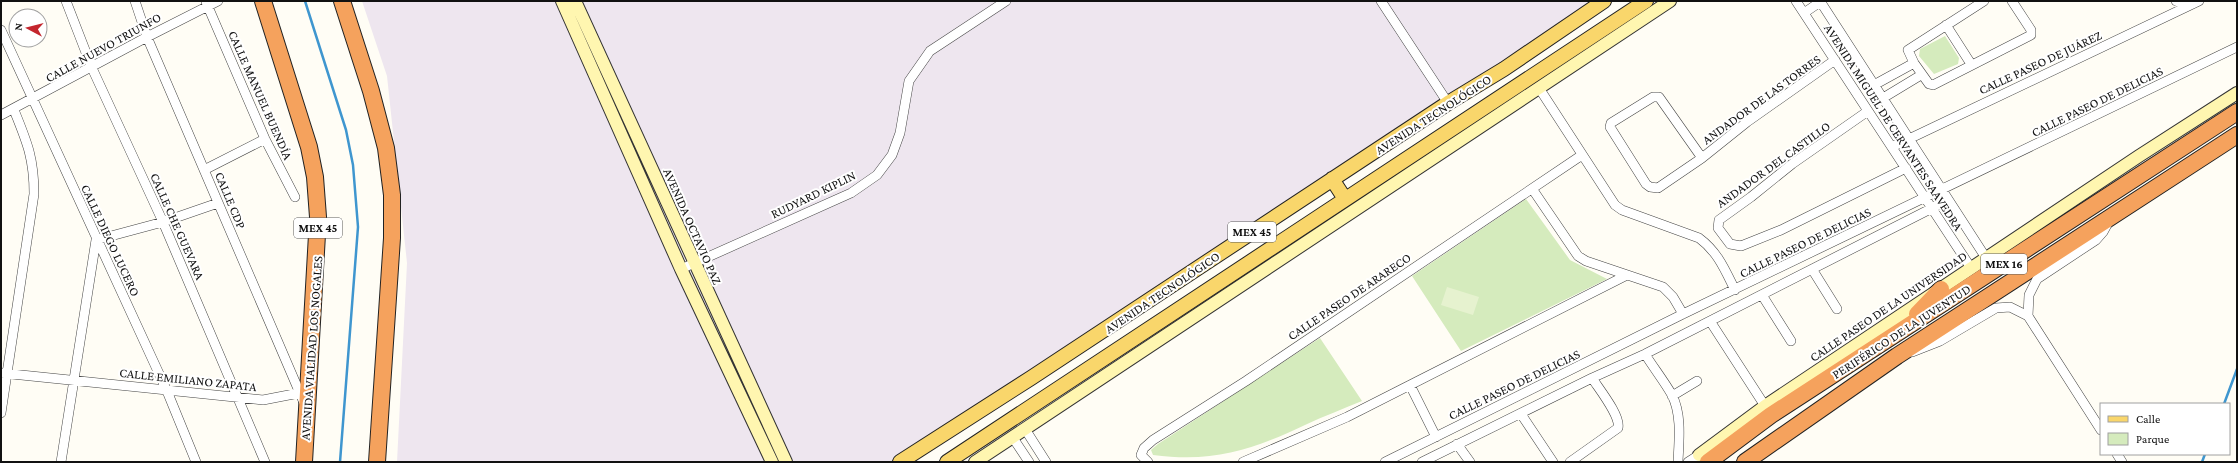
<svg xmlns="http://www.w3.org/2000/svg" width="2238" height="463" font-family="'Crimson Pro',serif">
<rect width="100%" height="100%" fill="#fffdf5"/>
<path fill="#eee6ef" d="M362,1H1599L894,462H397L407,263L387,76Z"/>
<path fill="#d5ebbd" d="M1945,36L1959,58L1958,64L1934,74L1919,56L1920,49Z
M1526,199L1570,260L1607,279L1461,351L1412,276Z
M1320,338L1362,401C1343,409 1324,416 1305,425C1252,450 1214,463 1153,455L1151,450L1158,444Z"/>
<path fill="#e6f2cf" d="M1447,287L1479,297L1473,315L1441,305Z"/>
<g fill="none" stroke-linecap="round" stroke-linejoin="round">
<path stroke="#3f96cf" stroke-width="2.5" d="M305,1L346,130L353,165L358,227L340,462
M2224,404L2237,369
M2202,462L2205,454"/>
<g stroke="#444" stroke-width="10">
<path id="street" d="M66,1L92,68L163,222L265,462
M135,1L147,37L305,405
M1381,1L1448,103
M1796,1L1971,268
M1820,1L1986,258
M1984,1L1908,50L1914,63L1929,84L1933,85L2031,35V30L2012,1
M2176,1L2188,6
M206,2L265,139L295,197
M1804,13L1820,2
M1946,25L1971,64
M1,30L167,391L196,462
M1874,85L1914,63
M1539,88L1615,205L1622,210L1699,238C1718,252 1725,270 1735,290
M1883,98L1921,75
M1868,111L1792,164L1751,197L1719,220L1718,228L1730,244L1741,246L1781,230L1906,168
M1,115L147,37L218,1
M1892,147L2199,1
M1702,158L1659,97H1653L1611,123L1610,127L1646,184L1650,187L1658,188L1702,158L1747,122L1835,60
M204,170L265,139
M1533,190L1578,256L1586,261L1663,287L1673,297L1683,314
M681,269L851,193L877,175L892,155L900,133L909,81L930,51L1006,1
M1812,269L1837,309
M1762,295L1791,341
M2028,316L2029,295L2037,279L2096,240L2103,232L2109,221
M1710,321L1765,406
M1912,352L1940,341L1996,308L2010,307L2028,316L2101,430
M1645,354C1653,367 1664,381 1672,395C1682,415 1679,440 1678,462
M2,373L263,400L299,393
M1410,385L1436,437
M1672,396L1697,381
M1,413L34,194C34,158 27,142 14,110
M1521,414L1553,462
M1025,429L1046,462
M1013,438L1029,462
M1457,444L1470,462
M2117,454L2122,462
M61,462L96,240L163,222L218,203
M1148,462L1141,455L1144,448L1153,440L1246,381L1582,155
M1243,462L1347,417L1627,275
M1385,462L1683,314L2237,47
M1422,462L1592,378L1645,354L1948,200
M1570,462L1618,428C1621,416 1599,389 1592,378
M1688,462L1699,455"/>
</g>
<g stroke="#333" stroke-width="14">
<path id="secondary" d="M562,1L681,269L772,462
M575,1L786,462
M1699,455L1765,406L2139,156L2237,93
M975,462L1670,1"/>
</g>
<g stroke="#222" stroke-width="16">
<path id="primary" d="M1332,179L1345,199
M900,462L1031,378L1448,103L1504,69L1604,1
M947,462L1646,1"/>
</g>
<g stroke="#222" stroke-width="18">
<path id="highway" d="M263,1L309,147L315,177L318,217L304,462
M342,1L371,91L386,148L392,195V238L377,462
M1917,314L1941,289
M1708,462L1771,415L2237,112
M1745,462L1897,356L2237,135"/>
</g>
<use href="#street" stroke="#fff" stroke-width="9"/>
<use href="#secondary" stroke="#fff6b0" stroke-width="12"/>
<use href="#primary" stroke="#f9d66b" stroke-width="14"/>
<use href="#highway" stroke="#f5a25d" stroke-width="16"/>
</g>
<g text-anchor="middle" stroke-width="4" stroke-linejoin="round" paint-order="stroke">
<g fill="#fff" stroke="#585858" stroke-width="1">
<rect x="294" y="218" width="48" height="20" rx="3"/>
<rect x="1228" y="222" width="48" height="20" rx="3"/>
<rect x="1981" y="254" width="46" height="20" rx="3"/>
</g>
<g font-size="12" font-weight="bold" fill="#111">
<text x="318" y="232">MEX 45</text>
<text x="1252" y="236">MEX 45</text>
<text x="2004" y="268">MEX 16</text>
</g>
<g font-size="13" fill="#111" stroke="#fff">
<text transform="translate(103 47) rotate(-29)" y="5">CALLE NUEVO TRIUNFO</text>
<text transform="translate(2040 62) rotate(-25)" y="5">CALLE PASEO DE JUÁREZ</text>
<text transform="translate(261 95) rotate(66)" y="5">CALLE MANUEL BUENDÍA</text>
<text transform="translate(1761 99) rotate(-36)" y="5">ANDADOR DE LAS TORRES</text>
<text transform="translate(2097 101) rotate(-26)" y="5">CALLE PASEO DE DELICIAS</text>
<text transform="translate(1433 114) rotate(-33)" y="5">AVENIDA TECNOLÓGICO</text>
<text transform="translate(1894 127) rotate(57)" y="5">AVENIDA MIGUEL DE CERVANTES SAAVEDRA</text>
<text transform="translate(1773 164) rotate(-36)" y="5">ANDADOR DEL CASTILLO</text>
<text transform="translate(813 194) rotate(-26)" y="5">RUDYARD KIPLIN</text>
<text transform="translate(231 200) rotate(67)" y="5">CALLE CDP</text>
<text transform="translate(178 226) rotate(66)" y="5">CALLE CHE GUEVARA</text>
<text transform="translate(693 226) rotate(66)" y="5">AVENIDA OCTAVIO PAZ</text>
<text transform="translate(111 240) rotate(65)" y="5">CALLE DIEGO LUCERO</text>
<text transform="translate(1805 242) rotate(-26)" y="5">CALLE PASEO DE DELICIAS</text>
<text transform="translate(1162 292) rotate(-34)" y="5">AVENIDA TECNOLÓGICO</text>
<text transform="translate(1349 296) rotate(-34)" y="5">CALLE PASEO DE ARARECO</text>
<text transform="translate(1888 306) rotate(-34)" y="5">CALLE PASEO DE LA UNIVERSIDAD</text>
<text transform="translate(1901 331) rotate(-33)" y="5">PERIFÉRICO DE LA JUVENTUD</text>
<text transform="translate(311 348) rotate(-86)" y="5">AVENIDA VIALIDAD LOS NOGALES</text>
<text transform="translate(188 379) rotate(6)" y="5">CALLE EMILIANO ZAPATA</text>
<text transform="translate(1514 384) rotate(-26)" y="5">CALLE PASEO DE DELICIAS</text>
</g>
</g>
<rect width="2238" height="463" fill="none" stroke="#111111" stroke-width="4"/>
<rect x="2100" y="403" width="130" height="52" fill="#ffffff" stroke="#a0a0a0"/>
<rect x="2108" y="416" width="20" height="6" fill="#f9d66b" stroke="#a0a0a0"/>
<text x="2136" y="423" font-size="12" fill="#111111">Calle</text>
<rect x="2108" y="433" width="20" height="12" fill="#d5ebbd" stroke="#a0a0a0"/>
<text x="2136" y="443" font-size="12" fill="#111111">Parque</text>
<g transform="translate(28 28) rotate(277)"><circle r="19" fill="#ffffff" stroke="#a0a0a0"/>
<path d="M0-3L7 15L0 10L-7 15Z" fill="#c4262e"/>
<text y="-6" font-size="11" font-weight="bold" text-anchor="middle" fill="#111111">N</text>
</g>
</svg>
